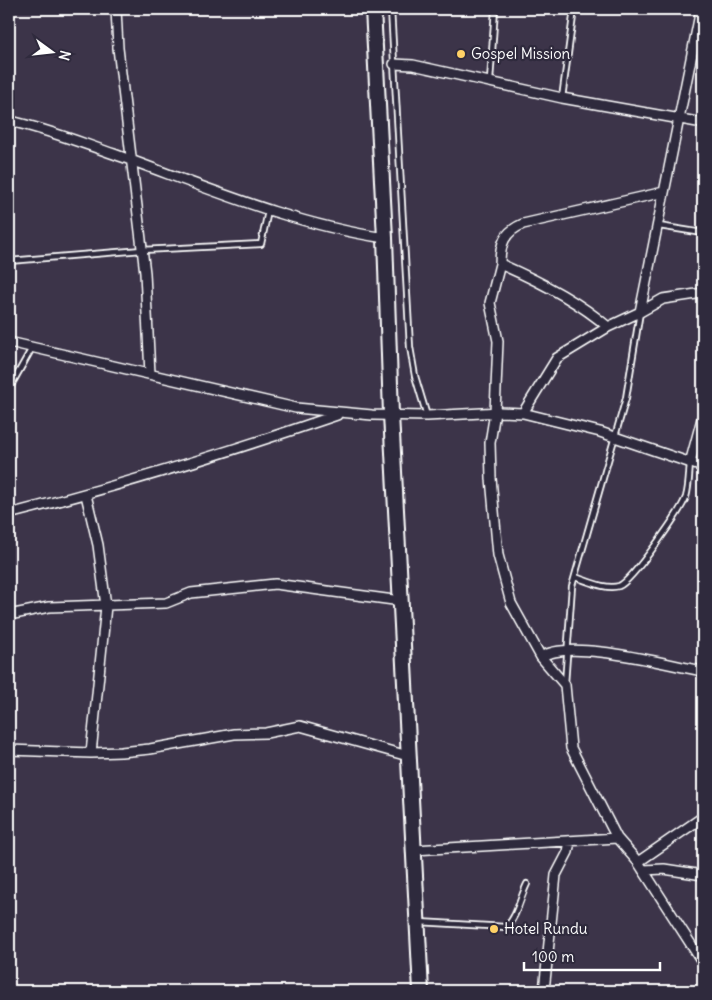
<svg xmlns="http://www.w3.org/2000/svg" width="712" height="1000" font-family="Delius,sans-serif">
<rect width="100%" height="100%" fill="#3c3449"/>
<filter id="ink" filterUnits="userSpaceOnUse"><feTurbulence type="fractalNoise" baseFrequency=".02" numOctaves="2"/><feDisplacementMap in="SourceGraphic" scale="10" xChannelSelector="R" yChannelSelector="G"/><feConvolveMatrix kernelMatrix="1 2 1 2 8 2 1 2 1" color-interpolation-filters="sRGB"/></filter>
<g filter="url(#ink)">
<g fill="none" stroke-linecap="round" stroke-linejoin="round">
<g stroke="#fff" stroke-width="8">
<path id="service" d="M391,9L410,347L415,376L427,416
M696,40L703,42
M490,81L495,9
M562,98L574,9
M659,226L703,233
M9,261L142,250L261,244L268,211
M9,389L32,348
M575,577C588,581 606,590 619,586C632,581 681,511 686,497C689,487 689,474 690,463
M565,684L572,586L626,398L640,312
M419,922L506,927C517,917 520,898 527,884"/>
</g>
<g stroke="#fff" stroke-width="12">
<path id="minor" d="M116,9L118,48L145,273L150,374
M394,64L413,65L562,98L703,123
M9,121C44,128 79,142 114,154C203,186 290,224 385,238
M500,264L490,303L498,341L495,412L490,443L491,478L498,555L511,603L541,657L565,685L571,748L617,838L638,862L703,963
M640,312L663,299L703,293
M608,327C577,300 537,280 500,264C500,244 504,232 523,224L664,192
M9,342L296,408L372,415L427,416L500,412L523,413L600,432L703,467
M523,413L557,358L608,327L640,312L701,9
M690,463L703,415
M86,495L98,545L106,606L91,753
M9,514C120,486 229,452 337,415
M9,615L49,607L166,603L191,593L275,584L401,601
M541,657C570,638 668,665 703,671
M9,750L91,753L121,752L150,749L234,734L266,733L300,726L408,756
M414,850L617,838
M638,862L703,817
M643,870L664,869L703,875
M544,991L556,875L568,852L570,841"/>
</g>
<g stroke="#fff" stroke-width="18">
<path id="trunk" d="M373,9L385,238L391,414L421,991"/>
</g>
<use href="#service" stroke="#2f2a3d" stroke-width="4.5"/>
<use href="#minor" stroke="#2f2a3d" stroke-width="9"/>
<use href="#trunk" stroke="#2f2a3d" stroke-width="14"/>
</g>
</g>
<g fill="#ffd166" stroke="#2f2a3d" stroke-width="2">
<circle cx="461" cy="54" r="5"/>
<circle cx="494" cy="929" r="5"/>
</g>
<g text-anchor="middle" stroke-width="4.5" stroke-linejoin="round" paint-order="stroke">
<g font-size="15" fill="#fff" stroke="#2f2a3d" text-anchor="start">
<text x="471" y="59">Gospel Mission</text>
<text x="504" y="934">Hotel Rundu</text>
</g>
</g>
<rect width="712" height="1000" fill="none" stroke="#2f2a3d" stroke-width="30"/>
<rect x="15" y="15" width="682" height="970" fill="none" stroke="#fff" stroke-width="2" filter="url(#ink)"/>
<g transform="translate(52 52) rotate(105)" stroke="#2f2a3d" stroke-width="4" paint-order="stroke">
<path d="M0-4L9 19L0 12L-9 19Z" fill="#ffffff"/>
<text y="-8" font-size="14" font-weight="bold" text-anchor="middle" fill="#ffffff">N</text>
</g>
<path d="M524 962v8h136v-8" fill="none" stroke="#ffffff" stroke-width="2.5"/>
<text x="532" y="962" font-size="15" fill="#ffffff" stroke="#2f2a3d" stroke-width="4" paint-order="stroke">100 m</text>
</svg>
